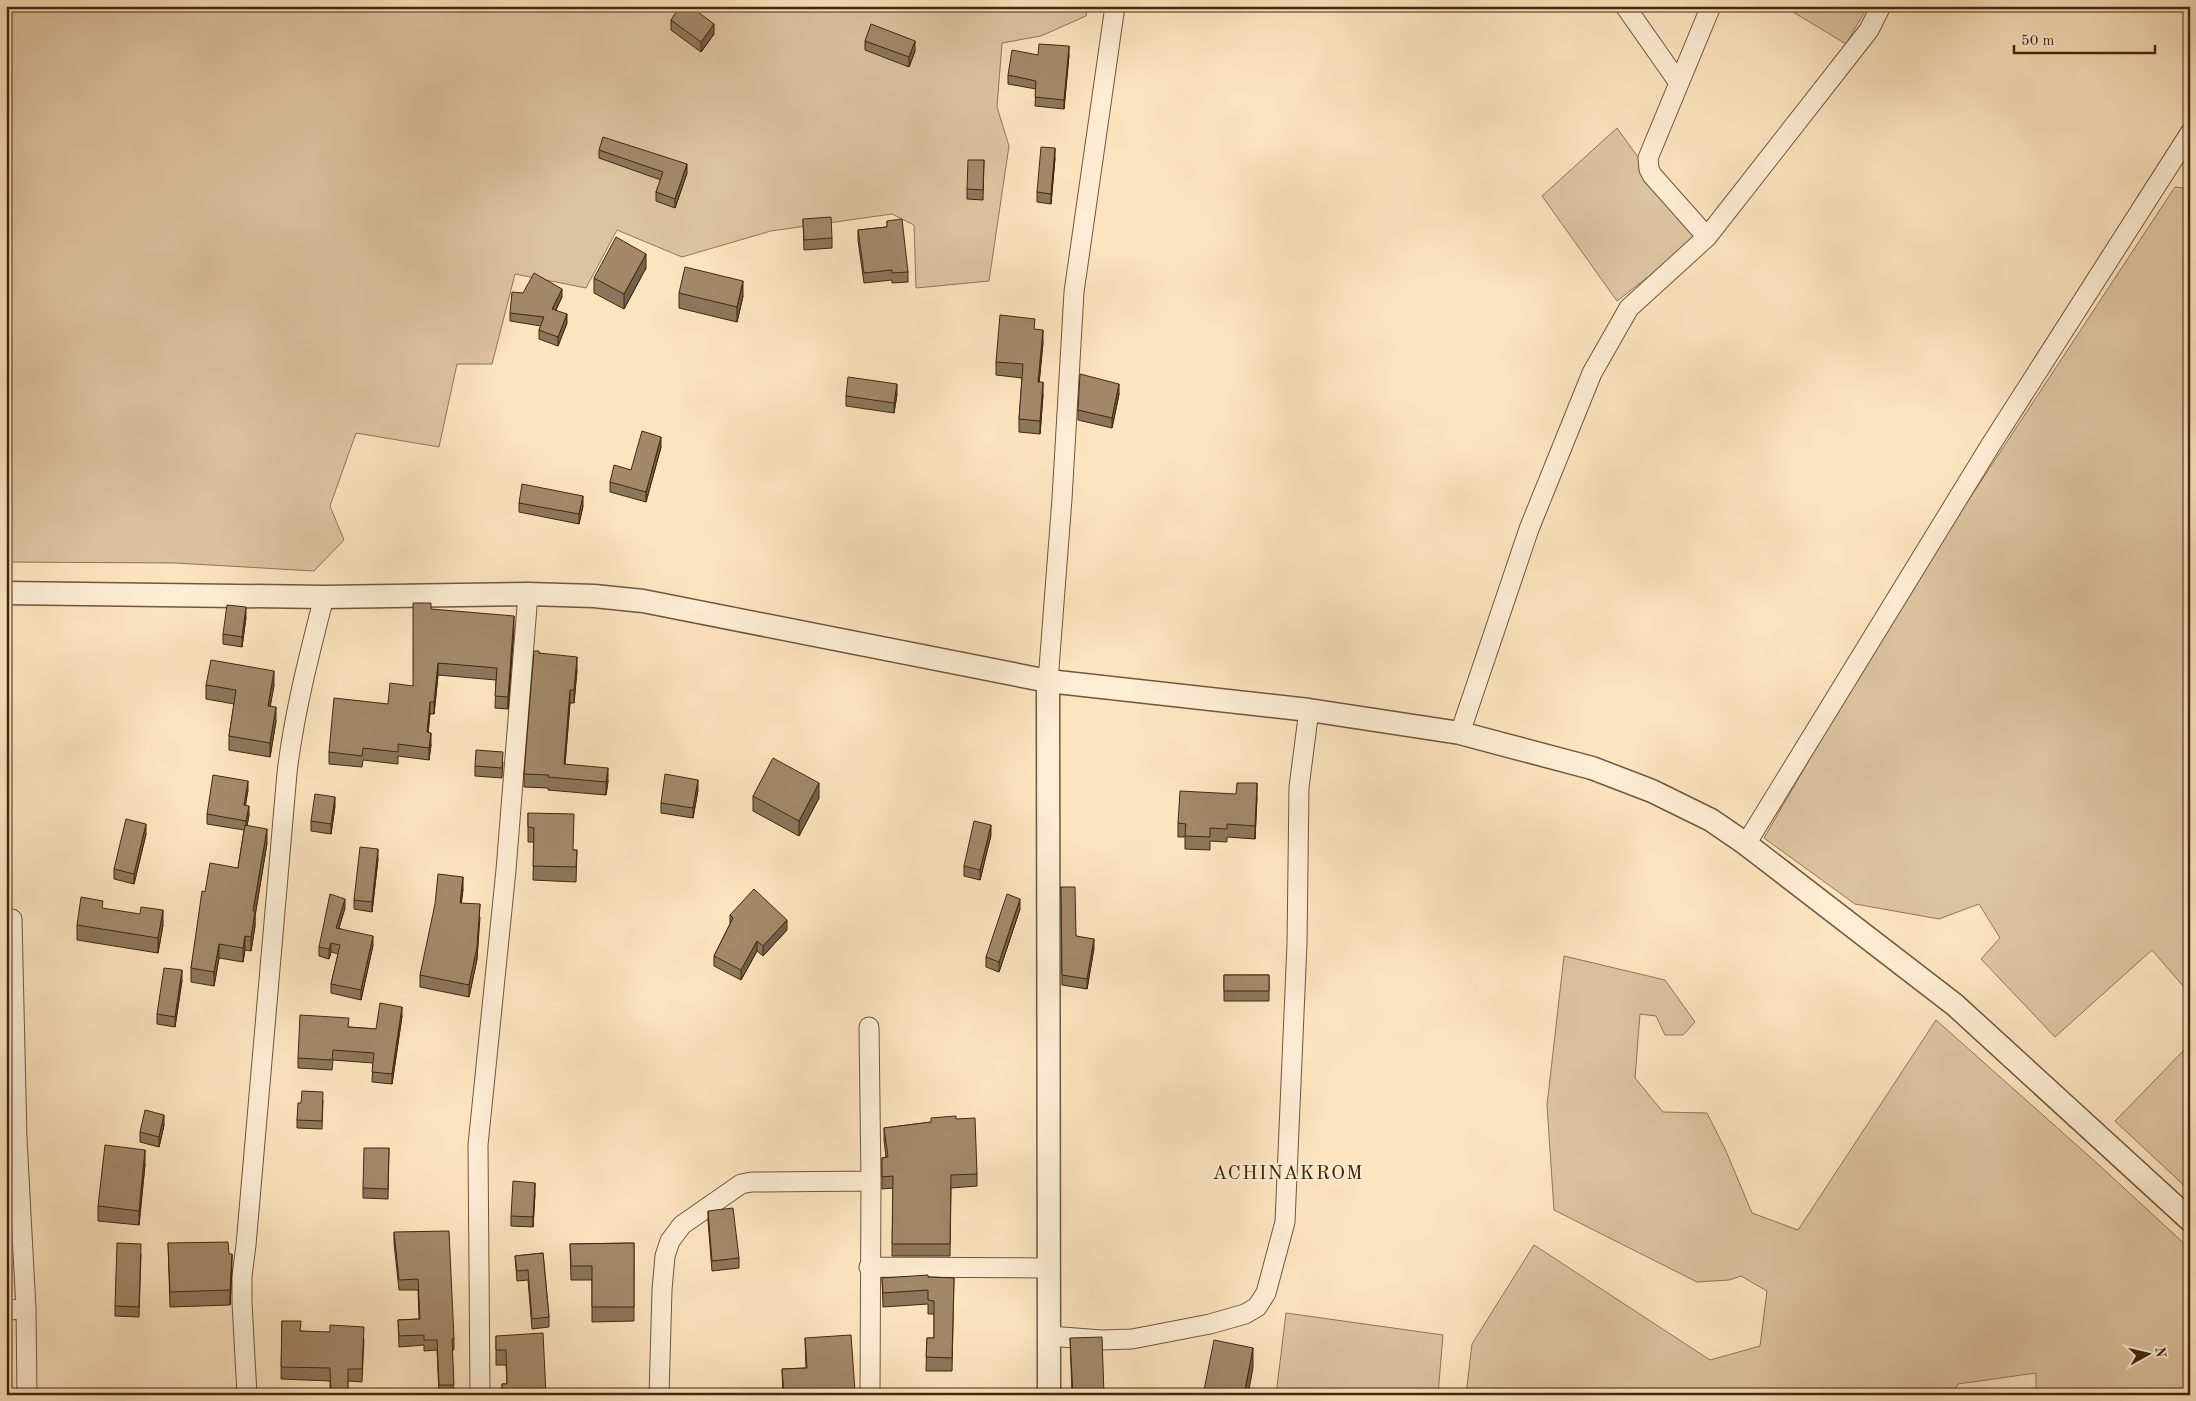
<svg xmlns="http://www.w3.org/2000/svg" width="2196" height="1401" font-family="'Old Standard TT',serif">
<rect width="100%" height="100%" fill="#fce4be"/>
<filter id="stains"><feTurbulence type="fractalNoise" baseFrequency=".004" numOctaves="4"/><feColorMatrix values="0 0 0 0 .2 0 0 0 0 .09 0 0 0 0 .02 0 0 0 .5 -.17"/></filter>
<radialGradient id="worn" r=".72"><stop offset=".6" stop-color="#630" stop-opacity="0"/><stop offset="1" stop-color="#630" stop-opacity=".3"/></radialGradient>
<path fill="#ddc4a0" stroke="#907557" d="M6,6H1088L1086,16L1041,36L1002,43L997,107L1009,146L989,281L916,288L914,225L892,214L771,231L682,257L617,230L586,288L515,274L492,364H457L439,447L356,433L330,506L344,540L314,571L176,563L6,562Z
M1783,6H1868L1846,44Z
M1617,128L1697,239L1617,301L1542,196Z
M2175,187L2190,189V994L2152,950L2055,1037L1981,959L2000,938L1979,904L1939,919L1855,904L1764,838L1898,607Z
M1564,956L1665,980L1695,1022L1683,1035H1665L1656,1016L1640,1014L1635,1078L1663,1112L1707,1113L1726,1151L1752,1213L1798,1230L1936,1020L2099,1165L2190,1249V1395H2036V1373L1958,1384L1952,1395H1466L1472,1344L1534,1245L1710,1360L1760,1346L1767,1291L1741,1276L1729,1280L1697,1282L1554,1210L1547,1105Z
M2190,1044V1191L2115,1121Z
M1286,1313L1443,1335L1438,1395H1276Z"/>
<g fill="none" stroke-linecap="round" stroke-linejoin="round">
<g stroke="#71563a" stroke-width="21">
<path id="minor" d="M1625,6L1679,83
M1707,237L1652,175L1649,169L1648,158L1711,6
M1048,681L1062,499L1074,292L1115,6
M1460,733L1529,529L1592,373L1629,308L1707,237L1869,30L1881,6
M1746,844L1990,446L2190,133
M12,919L17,1139L26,1309L27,1395
M869,1027L871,1181L870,1395
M869,1267L1050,1268
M6,1310L26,1309
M1049,1336L1102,1340L1132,1339L1210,1324L1245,1314L1257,1307L1266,1293L1285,1222L1297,944L1299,787L1309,710
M247,1395L242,1303V1276L246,1245L287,773C294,713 309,656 324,597
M480,1395L478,1145L506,870L528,594
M659,1395L662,1290L665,1256L670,1241L682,1225L741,1184L752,1182L871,1181"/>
</g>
<g stroke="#71563a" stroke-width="25">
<path id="tertiary" d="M6,593L324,597L528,594L594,596L643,601L1048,681L1309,710L1460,733L1592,768L1652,791L1711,820L1746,844L1955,1005L2190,1220
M1048,681L1049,1395"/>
</g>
<use href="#minor" stroke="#fdedd5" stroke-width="19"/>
<use href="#tertiary" stroke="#fdedd5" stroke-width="22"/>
</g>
<path fill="#8c765b" stroke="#43260e" d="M671,20L714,34L701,52L671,30Z
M865,41L915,51L909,67L865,50Z
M1038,55H1069L1064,109L1035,106L1036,89L1008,84V75Z
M599,150L687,173L675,208L656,201V192L661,180L599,158Z
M1055,158L1051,204L1037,202V192Z
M984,160L983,200L967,199V189Z
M803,219L832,238V248L804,250Z
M887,221L908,272V282L892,283V280L864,283L858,240V230L887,227Z
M646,268L624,309L594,293V278Z
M679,293L743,296L737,322L679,308Z
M562,297L556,310L567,323L558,346L539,339V330L541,326L510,321V313Z
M1035,329L1043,343L1039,382L1043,395L1040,434L1019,432V419L1022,378L996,375V362Z
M897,394L894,413L846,406V396Z
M1119,394L1112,428L1078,420V410Z
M661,447L646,502L610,492V482L631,470Z
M519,503L583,506L579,524L519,512Z
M431,609L514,628L508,709L495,708L496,680L438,675L434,714H430L428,732L431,745L429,760L398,756V764L363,760L362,767L329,764V752L388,704L413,686Z
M246,617L242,647L223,644V634Z
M539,653L577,670L574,703H570L565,764L608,781L606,795L548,790V788L524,787V774Z
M206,685H274L270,706L276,721L270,757L229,750V736L234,704L206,699Z
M503,762L502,778L475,776V766Z
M248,790L245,805L249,815L247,825L267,843L255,916V926L251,951L245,950L243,962L219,958L214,986L191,982V968L205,892L238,868L244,830L207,824V814Z
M698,790L693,818L661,813V803Z
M753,796L819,798L799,836L753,811Z
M1257,797L1255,839L1227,837V842L1210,841V850L1185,849V837H1178V823Z
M335,806L331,834L311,831V821Z
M528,813L573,850H577L576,882L533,880L534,842H528Z
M146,834L134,884L114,879V869Z
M991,835L980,880L964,876V866Z
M378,859L372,912L354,909V900Z
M1061,887L1076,936L1094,948L1087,989L1062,985Z
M463,889L461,903L480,917L477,959L469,997L420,987V975Z
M345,908L339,928L373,945L361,1000L331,993V984L338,954L331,952L329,959L319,956V947Z
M1020,909L999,972L986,967V957Z
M730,915L787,930L763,956L757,951L741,980L714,966V956L730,924Z
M77,925H163L158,953L77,940Z
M1224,975H1269V1001H1224Z
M182,980L175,1027L157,1024V1014Z
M402,1016L392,1084L372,1082L373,1063L333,1060L332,1070L298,1068V1058L349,1027L376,1029Z
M323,1100L322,1129L297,1128V1120L301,1103Z
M956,1119L977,1174V1186L951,1188L950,1256H892L893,1188L882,1189V1158L886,1157L884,1140V1128Z
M164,1125L159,1147L140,1142V1132Z
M389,1148L388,1199L363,1198V1188Z
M145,1164L139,1225L98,1221V1206Z
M535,1193L533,1227L511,1226V1216Z
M6,1200L9,1220V1229L6,1230Z
M708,1211L739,1258V1268L712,1271L708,1221Z
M394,1232L454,1339V1350H452L454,1395H439L437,1350L424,1351V1345L399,1347L398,1320L419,1319L418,1290H399L394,1243Z
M168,1243L229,1254L232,1269L230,1305L170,1307Z
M634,1243V1321L592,1322V1280H571L570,1244Z
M543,1253L549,1317V1327L532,1329L528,1280L517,1281L515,1256Z
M141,1254L139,1317L115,1316V1306Z
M928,1277L954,1278L952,1371H926L927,1338H934V1314H928V1304L883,1307L882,1278Z
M282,1321L301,1331L364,1339L362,1382L348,1381V1395H330V1381L281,1379Z
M496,1336L546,1395H502V1384H507L506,1365H496Z
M805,1338L855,1392V1395H783L782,1369L806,1368Z
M1070,1338L1104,1395H1072Z"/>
<path fill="#72604a" stroke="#43260e" d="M714,24V34L701,52V42Z
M915,41V51L909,67V57Z
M1069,46V55L1064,109V100Z
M1055,148V158L1051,204V194Z
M687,164V173L675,208V199Z
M646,254V268L624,309V294Z
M743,281V296L737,322V307Z
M562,289V297L552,317V309Z
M567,314V323L558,346V337Z
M1043,330V343L1038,395V382Z
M1043,382V395L1040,434V421Z
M897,384V394L894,413V403Z
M1119,384V394L1112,428V418Z
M661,437V447L646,502V492Z
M583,496V506L579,524V514Z
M246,607V617L242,647V637Z
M514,616V628L508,709V697Z
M577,657V670L574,703V690Z
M438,663V675L434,714V702Z
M274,671V685L268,719V706Z
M570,690V703L564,777V764Z
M430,702V714L427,744V732Z
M276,707V721L270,757V743Z
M431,733V745L429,760V748Z
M608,768V781L606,795V782Z
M698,780V790L693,818V808Z
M248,781V790L244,815V805Z
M819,783V798L799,836V821Z
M1257,783V797L1255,839V826Z
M335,797V806L331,834V824Z
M249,806V815L246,831V821Z
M146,824V834L134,884V874Z
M991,825V835L980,880V870Z
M267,829V843L255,916V926L251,951V937L253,911Z
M378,849V859L372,912V902Z
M463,877V889L460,916V903Z
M345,899V908L336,937V928Z
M1020,899V909L999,972V962Z
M480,904L477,959L469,997V985Z
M163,910V925L158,953V938Z
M787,920V930L763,956V946Z
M245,936V950L243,962V948Z
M373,936V945L361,1000V990Z
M1094,939V948L1087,989V979Z
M757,941V951L741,980V970Z
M331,943V952L329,959V949Z
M219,944V958L214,986V972Z
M182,970V980L175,1027V1017Z
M402,1007V1016L392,1084V1074Z
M164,1115V1125L159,1147V1137Z
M145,1150V1164L139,1225V1211Z
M535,1183V1193L533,1227V1217Z
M232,1254V1269L230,1305V1290Z
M1253,1348V1368L1248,1395H1244Z"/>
<path fill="#a3896a" stroke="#43260e" d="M680,6H690L714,24L701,42L671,20Z
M871,24L915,41L909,57L865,41Z
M1039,44L1069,46L1064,100L1035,97L1036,81L1008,75L1012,50L1038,55Z
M603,137L687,164L675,199L656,192L663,172L599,150Z
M1041,147L1055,148L1051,194L1037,192Z
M968,160H984L983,190L967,189Z
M831,217L832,238L804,240L803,219Z
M902,219L908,272L892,273V270L864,273L858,230L887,227V221Z
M616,237L646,254L624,294L594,278Z
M685,267L743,281L737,307L679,293Z
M534,273L562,289L552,309L567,314L558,337L539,330L544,317L510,313L512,292L523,293Z
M1000,315L1035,319L1034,329L1043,330L1038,382H1043L1040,421L1019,419L1023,364L996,362Z
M1080,374L1119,384L1112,418L1078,410Z
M848,377L897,384L894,403L846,396Z
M642,431L661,437L646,492L610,482L614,465L631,470Z
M522,484L583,496L579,514L519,503Z
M413,603H431V609L514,616L508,697L495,696L497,668L438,663L434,702H430L427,732L431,733L429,748L398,744V752L363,748L362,756L329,752L334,698L388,704L390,683L413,686Z
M227,605L246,607L242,637L223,634Z
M534,651H539V653L577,657L574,690H570L564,764L608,768L606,782L548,777L549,775L524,774Z
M211,660L274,671L268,706L276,707L270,743L229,736L236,690L206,685Z
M476,750L503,752L502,768L475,766Z
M773,758L819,783L799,821L753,796Z
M665,774L698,780L693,808L661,803Z
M213,775L248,781L244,805L249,806L246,821L207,814Z
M1237,783H1257L1255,826L1227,824V829L1210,828V837L1185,836L1186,824L1178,823L1180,791L1236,794Z
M315,794L335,797L331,824L311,821Z
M528,813L574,814L573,850H577L576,867L533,866L534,828L528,827Z
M126,819L146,824L134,874L114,869Z
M974,821L991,825L980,870L964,866Z
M245,825L267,829L253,911H255L251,937L245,936L243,948L219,944L214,972L191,968L202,891L205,892L210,863L238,868Z
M360,847L378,849L372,902L354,900Z
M438,874L463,877L460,903L480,904L477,947L469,985L420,975L435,904Z
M1061,887H1075L1076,936L1094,939L1087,979L1062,975Z
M754,889L787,920L763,946L757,941L741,970L714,956L733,918L730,915Z
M330,894L345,899L336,928L373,936L361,990L331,984L340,945L331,943L329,949L319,947Z
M1007,894L1020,899L999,962L986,957Z
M81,897L103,901L102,908L140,914L141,907L163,910L158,938L77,925Z
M164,968L182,970L175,1017L157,1014Z
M1224,975H1269V991H1224Z
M380,1003L402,1007L392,1074L372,1072L374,1053L333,1050L332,1060L298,1058L300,1015L349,1018L348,1027L376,1029Z
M302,1091L323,1092L322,1121L297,1120L298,1103H301Z
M145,1110L164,1115L159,1137L140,1132Z
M956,1116V1119L975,1118L977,1174L951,1175L950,1244H892L893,1176L882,1177V1158L888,1157L884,1128L931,1122V1118Z
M105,1145L145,1150L139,1211L98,1206Z
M364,1148H389L388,1189L363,1188Z
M513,1181L535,1183L533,1217L511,1216Z
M6,1200H8L9,1220H6Z
M733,1208L739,1258L712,1261L708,1211Z
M449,1231L454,1339H452L454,1385H439L437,1340H424V1335L399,1336L398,1320L420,1319L418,1279L399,1280L394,1232Z
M228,1242L229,1254H232L230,1290L170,1292L168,1243Z
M117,1243L141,1244L139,1307L115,1306Z
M634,1243V1307H592V1266H571L570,1244Z
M543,1253L549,1317L532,1319L528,1270L517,1271L515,1256Z
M928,1275V1277L954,1278L952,1358L926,1357L927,1338H934V1301L928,1300V1290L883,1293L882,1278Z
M282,1321H301L300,1331L330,1332V1325L364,1327L362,1369H348V1395H331L330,1368L281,1367Z
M543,1333L546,1395H502V1384H507L506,1350H496V1336Z
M851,1335L855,1392H852L853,1395H784L782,1369L807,1368L805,1338Z
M1102,1337L1104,1395H1073L1070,1338Z
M1214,1340L1253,1348L1244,1395H1203Z
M606,1390L633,1391L632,1395H606Z"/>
<g text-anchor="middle" stroke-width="4" stroke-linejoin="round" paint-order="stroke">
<g font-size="20" letter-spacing="1" fill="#43260e" stroke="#fdedd5">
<text x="1288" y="1179">ACHINAKROM</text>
</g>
</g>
<rect width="2196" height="1401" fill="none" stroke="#fce4be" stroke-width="25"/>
<rect x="8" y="8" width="2181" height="1386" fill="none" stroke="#43260e" stroke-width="2.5"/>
<rect x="12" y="12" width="2171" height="1376" fill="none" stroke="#43260e"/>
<g transform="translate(2148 1354) rotate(82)" stroke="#fdedd5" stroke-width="4" paint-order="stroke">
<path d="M0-4L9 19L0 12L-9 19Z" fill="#43260e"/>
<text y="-8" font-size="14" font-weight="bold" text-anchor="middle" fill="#43260e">N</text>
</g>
<path d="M2014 45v8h141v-8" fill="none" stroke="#43260e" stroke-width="2.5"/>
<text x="2021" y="45" font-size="15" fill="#43260e" stroke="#fdedd5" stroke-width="4" paint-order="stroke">50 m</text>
<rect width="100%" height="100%" filter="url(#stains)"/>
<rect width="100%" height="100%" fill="url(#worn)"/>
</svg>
